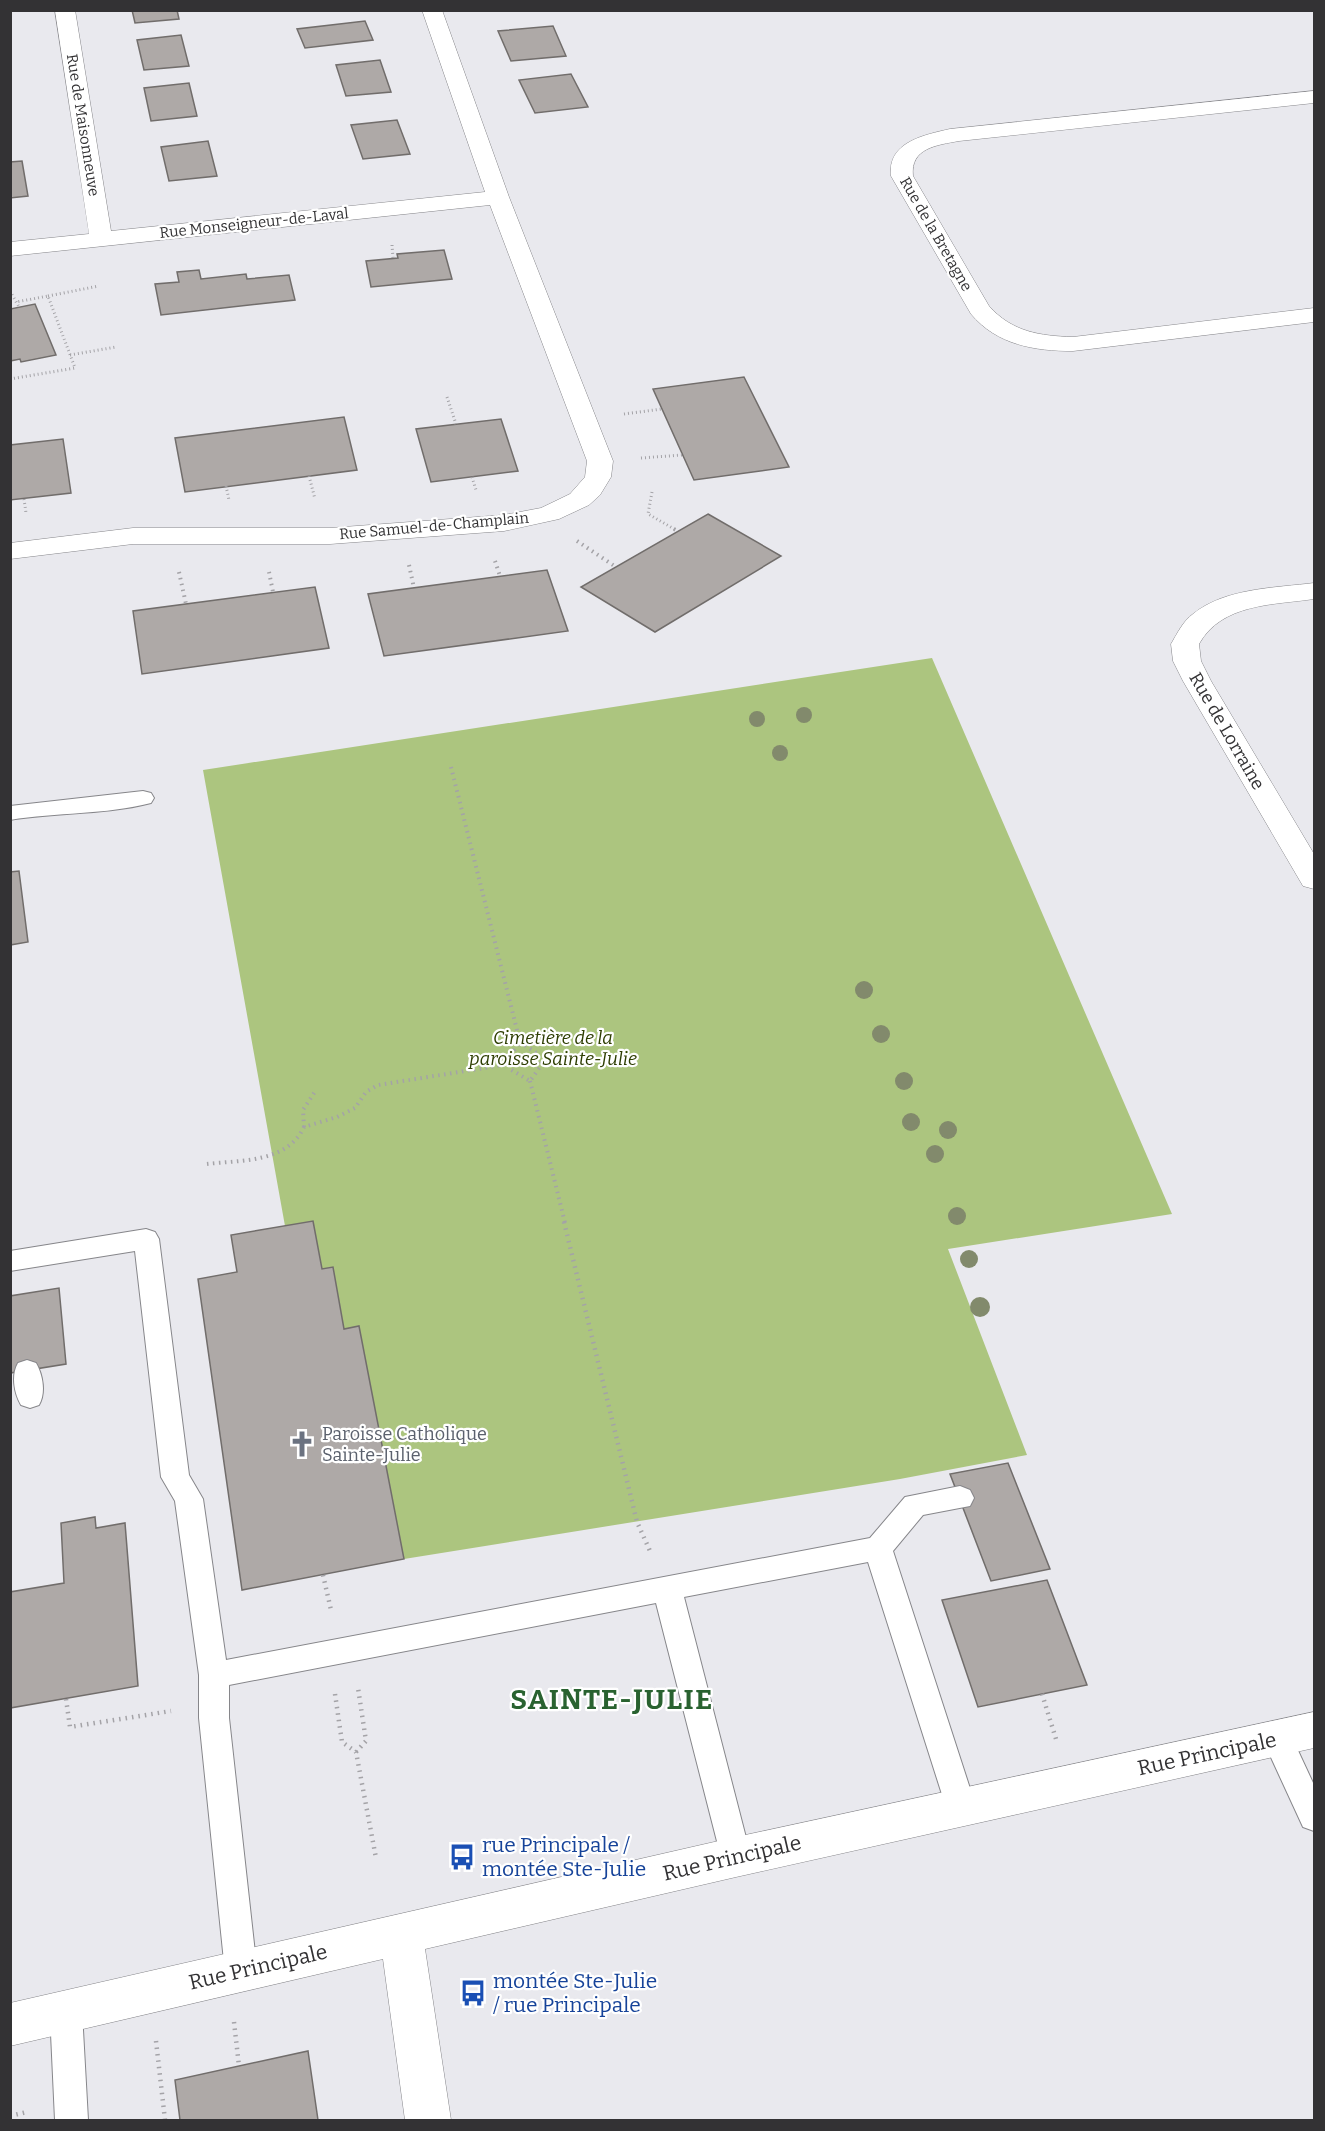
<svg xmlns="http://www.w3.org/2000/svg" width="1325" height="2131" font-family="Bitter,serif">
<rect width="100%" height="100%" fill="#e9e9ee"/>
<path fill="#acc57f" d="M932,658L1172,1214L948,1249L1027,1455L900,1479L404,1559L359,1326L344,1329L333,1267L322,1269L313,1221L285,1226L203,770Z"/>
<path fill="#aea9a7" stroke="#716d6b" stroke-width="1.5" d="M132,10H177L179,19L135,23Z
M365,21L373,40L305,48L297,29Z
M553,26L566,56L511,61L498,31Z
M181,35L189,66L144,70L137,40Z
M380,60L391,92L346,96L336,65Z
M571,74L588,107L535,113L519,80Z
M189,83L197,116L151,121L144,88Z
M397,120L410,154L363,159L351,125Z
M208,141L217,176L169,181L161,147Z
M22,161L28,196L10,198V162Z
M444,250L452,279L371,287L366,261L398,258L397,254Z
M199,270L201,279L246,274L247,279L289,275L295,300L161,315L155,284L179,282L177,272Z
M35,304L56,355L21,362L20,359L10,361V309Z
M744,377L789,467L694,480L653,389Z
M344,417L357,470L185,492L175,438Z
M501,419L518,471L431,482L416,429Z
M63,439L71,493L10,500V445Z
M708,514L781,556L655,632L581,587Z
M547,570L568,631L384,656L368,594Z
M315,587L329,648L142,674L133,611Z
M19,871L28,942L10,945V872Z
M313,1221L322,1269L333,1267L344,1329L359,1326L404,1559L242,1590L198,1279L237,1272L231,1235Z
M59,1288L66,1364L10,1373V1296Z
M1008,1463L1050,1569L991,1581L950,1474Z
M95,1517L96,1528L125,1523L138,1686L10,1708V1592L64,1583L61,1523Z
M1047,1580L1087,1685L978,1707L942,1600Z
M308,2051L318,2120H180L175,2080Z"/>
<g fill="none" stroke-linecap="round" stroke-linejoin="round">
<g stroke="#86868a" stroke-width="2">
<path id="lane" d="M143,791L151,793L154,798L151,803C105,815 57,812 10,820V806Z
M146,1229L155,1232L159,1239L189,1475L203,1499L226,1660L870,1538L905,1497L960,1486L970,1490L974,1498L970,1506L923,1515L893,1551L976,1807L972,1817L961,1821L950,1817L946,1807L868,1562L684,1597L751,1857L747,1867L736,1871L725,1867L721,1857L656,1603L229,1685V1718L257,1971L252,1982L241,1986L230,1982L225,1971L199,1718V1675L175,1501L161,1477L135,1251L10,1271V1251Z
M27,1360L36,1363C43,1375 46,1393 39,1405L30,1408L21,1405C14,1393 11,1375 18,1363Z
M1277,1725L1288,1729L1314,1785V1831L1303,1827L1262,1738L1266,1729Z
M66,1996L77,2001L82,2012L88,2120H55L50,2012L55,2001Z"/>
</g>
<g stroke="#86868a" stroke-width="1">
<path id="street" d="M55,10H75L111,231L485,192L422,10H442L509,197L613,461L611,477L600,495L589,505L559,519L504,531L330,544H133L10,559V543L133,528H330L504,515L541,508L570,494L585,477L587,461L490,205L10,256V242L89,234Z
M1314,91V103L959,141C937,145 910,148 913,176L989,306C1012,332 1040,336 1073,337L1314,308V322L1073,351C1035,351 997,345 971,314L891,176C887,142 924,135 950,129Z
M1314,583V599C1274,605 1222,603 1199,644L1201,661L1211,681L1314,854V889L1303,886L1183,681L1173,661L1171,644C1177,634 1183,621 1193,614C1225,588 1275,588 1314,583Z"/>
</g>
<g stroke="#86868a" stroke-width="1">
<path id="secondary" d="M1314,1712V1748L736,1877L425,1949L451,2120H405L383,1959L10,2046V2003L736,1837Z"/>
</g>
<path stroke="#a4a3a7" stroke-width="3" stroke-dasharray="1 3" stroke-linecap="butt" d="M392,245L393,258
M10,291L19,307
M48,296L99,286
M70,355L116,347
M10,379L75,368L48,296L16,302
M447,397L456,424
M624,414L662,409
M641,458L682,455
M309,476L315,499
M472,477L476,490
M226,486L229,500
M652,492L648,514L676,530
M24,499L26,513"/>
<path stroke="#a4a3a7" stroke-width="4" stroke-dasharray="1.5 4.5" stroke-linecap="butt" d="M674,529L678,531
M577,541L616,567
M495,561L500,576
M409,565L414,588
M179,572L186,604
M269,572L273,592
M451,767L520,1042
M520,1042L538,1054L540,1067L530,1081L510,1069L508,1059Z
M530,1081L565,1223
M304,1127L303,1110L316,1090
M207,1164C241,1160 287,1163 304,1127L337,1117L355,1108L366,1092L378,1085L509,1064"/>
<path stroke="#a4a3a7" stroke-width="4.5" stroke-dasharray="1.5 5" stroke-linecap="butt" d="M564,1222L637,1522L650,1551
M323,1575L331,1610
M335,1694L342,1742L356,1752L376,1858
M1042,1694L1056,1739
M66,1699L70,1727L171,1711
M356,1752L366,1741L358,1688
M234,2022L239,2066
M156,2041L165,2120
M10,2116L27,2112"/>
<use href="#lane" fill="#fff" fill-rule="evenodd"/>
<use href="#street" fill="#fff" fill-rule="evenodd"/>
<use href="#secondary" fill="#fff" fill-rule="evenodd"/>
</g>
<g fill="#828a6c">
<circle cx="804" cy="715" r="8"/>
<circle cx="757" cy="719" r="8"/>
<circle cx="780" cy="753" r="8"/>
<circle cx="864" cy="990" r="9"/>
<circle cx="881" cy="1034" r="9"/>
<circle cx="904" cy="1081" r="9"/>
<circle cx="911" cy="1122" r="9"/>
<circle cx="948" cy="1130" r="9"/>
<circle cx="935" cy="1154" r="9"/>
<circle cx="957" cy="1216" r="9"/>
<circle cx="969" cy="1259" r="9"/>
<circle cx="980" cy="1307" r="10"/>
</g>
<defs>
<g id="church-bare" transform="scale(2.07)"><path d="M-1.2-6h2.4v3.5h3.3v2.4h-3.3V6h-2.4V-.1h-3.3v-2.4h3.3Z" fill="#6b7280" stroke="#fff" stroke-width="2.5" paint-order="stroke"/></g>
<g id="bus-bare" transform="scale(2.07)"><path d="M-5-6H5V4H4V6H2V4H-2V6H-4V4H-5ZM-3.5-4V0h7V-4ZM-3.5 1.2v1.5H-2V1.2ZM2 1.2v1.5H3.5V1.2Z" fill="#1a4fb4" stroke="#fff" stroke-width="2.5" paint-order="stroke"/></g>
</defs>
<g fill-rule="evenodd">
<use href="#church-bare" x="302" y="1444"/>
<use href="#bus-bare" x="462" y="1857"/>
<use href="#bus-bare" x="473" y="1993"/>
</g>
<g text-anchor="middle" stroke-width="4.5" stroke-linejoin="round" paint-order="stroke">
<g font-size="15" fill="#333234" stroke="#fff">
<text transform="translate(83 125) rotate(81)" y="5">Rue de Maisonneuve</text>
<text transform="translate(254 223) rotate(-6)" y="5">Rue Monseigneur-de-Laval</text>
<text transform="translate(936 234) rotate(60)" y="5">Rue de la Bretagne</text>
<text transform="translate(434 526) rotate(-5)" y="5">Rue Samuel-de-Champlain</text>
</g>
<g font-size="18" fill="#333234" stroke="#fff">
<text transform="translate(1227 731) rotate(60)" y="6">Rue de Lorraine</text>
</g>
<g font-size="18" font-style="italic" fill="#2d3d01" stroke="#fff">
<text x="553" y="1044">Cimetière de la<tspan x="553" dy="21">paroisse Sainte-Julie</tspan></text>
</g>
<g font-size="18" fill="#5b616d" stroke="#fff" text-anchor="start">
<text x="322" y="1440">Paroisse Catholique<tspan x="322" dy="21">Sainte-Julie</tspan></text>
</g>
<g font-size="21" fill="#333234" stroke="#fff">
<text transform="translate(1207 1754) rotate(-12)" y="7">Rue Principale</text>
<text transform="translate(732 1858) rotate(-13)" y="7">Rue Principale</text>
<text transform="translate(258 1967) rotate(-13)" y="7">Rue Principale</text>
</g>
<g font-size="21" fill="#164399" stroke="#fff" text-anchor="start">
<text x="482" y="1852">rue Principale /<tspan x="482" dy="24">montée Ste-Julie</tspan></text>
<text x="493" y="1988">montée Ste-Julie<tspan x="493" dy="24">/ rue Principale</tspan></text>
</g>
<g font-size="28" font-weight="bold" letter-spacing="1.5" fill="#296230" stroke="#fff">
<text x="612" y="1709">SAINTE-JULIE</text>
</g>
</g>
<rect width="1325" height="2131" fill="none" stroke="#333234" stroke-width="24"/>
</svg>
